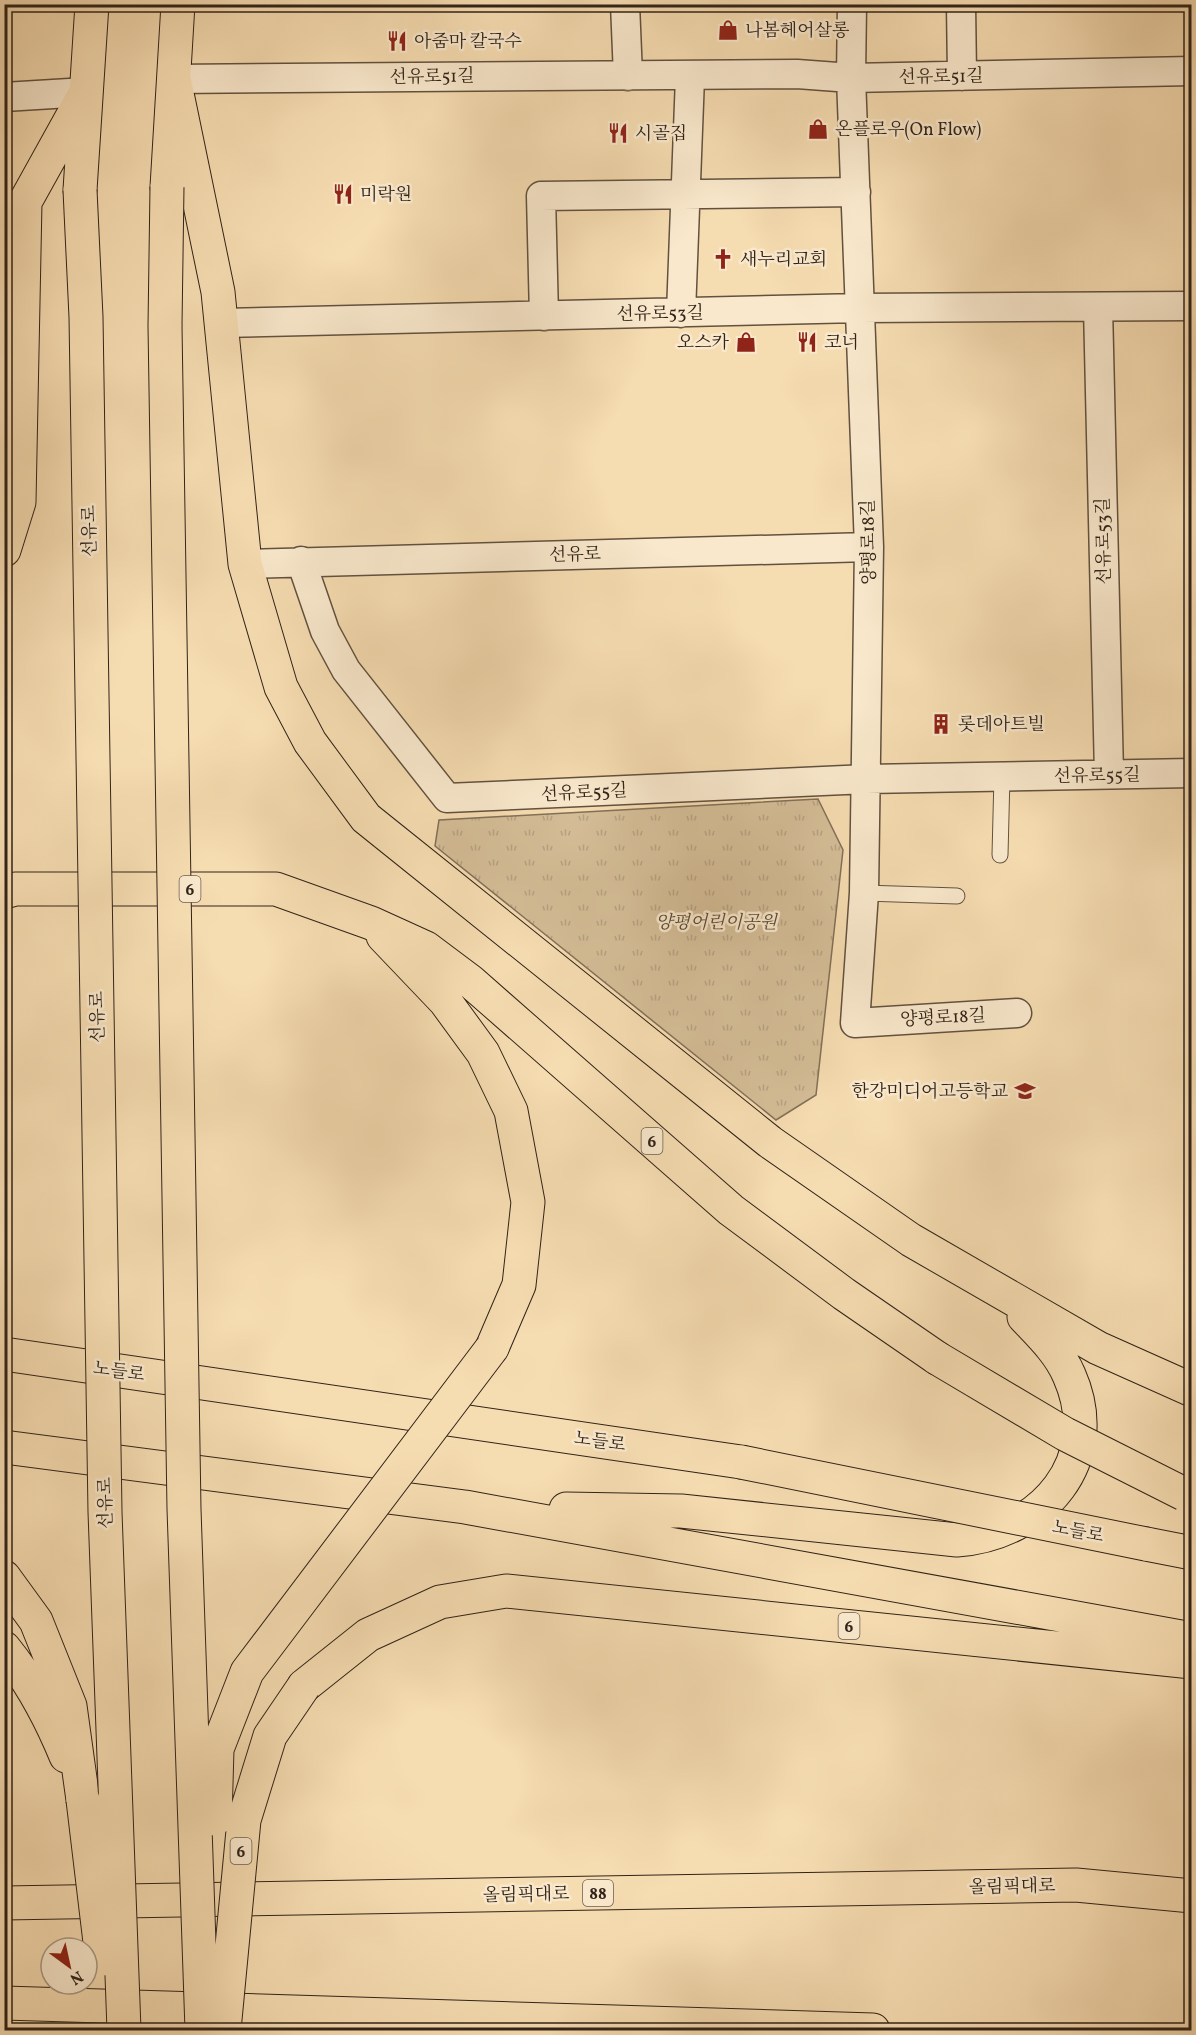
<svg xmlns="http://www.w3.org/2000/svg" width="1196" height="2035" font-family="Vollkorn,'Noto Serif KR',serif">
<defs>
<pattern id="grass-tufts" width="24" height="20" patternUnits="userSpaceOnUse" patternTransform="scale(1.5)"><rect width="24" height="20" fill="#d4bd97"/><path d="M3 7l-1-3M5 7V3M7 7l1-3M15 17l-1-3M17 17v-4M19 17l1-3" fill="none" stroke="#b6a282"/></pattern>
</defs>
<rect width="100%" height="100%" fill="#f6dcb1"/>
<filter id="stains"><feTurbulence type="fractalNoise" baseFrequency=".00333" numOctaves="4"/><feColorMatrix values="0 0 0 0 .2 0 0 0 0 .09 0 0 0 0 .02 0 0 0 .5 -.17"/></filter>
<radialGradient id="worn" r=".72"><stop offset=".6" stop-color="#630" stop-opacity="0"/><stop offset="1" stop-color="#630" stop-opacity=".3"/></radialGradient>
<path fill="url(#grass-tufts)" stroke="#827058" stroke-width="1.5" d="M818,799L843,850L816,1095L776,1120L435,846L439,820Z"/>
<g fill="none" stroke-linecap="round" stroke-linejoin="round">
<g stroke="#62513f" stroke-width="17">
<path id="lane" d="M1000,855L1002,776
M864,893L957,896"/>
</g>
<g stroke="#62513f" stroke-width="31">
<path id="street" d="M625,4L628,76
M852,4L851,78L869,547L864,893L855,1023L1017,1013
M961,4L962,76
M174,79L797,74L851,78L1192,71
M4,97L86,92
M1098,307L1109,774
M681,313L690,77
M544,316L541,196L856,192
M222,323L860,308L1192,306
M301,561L325,631L346,670L447,798L867,779L1192,773
M245,564L869,547"/>
</g>
<g stroke="#302319" stroke-width="35">
<path id="primary" d="M174,79L218,292L245,564L281,687L310,742L366,818L770,1142L911,1240L1098,1348L1192,1390
M167,187L178,4
M80,190L92,4
M4,550L19,502L25,202L86,92
M4,892L15,889H276L371,923L426,948L470,981L731,1210L844,1294L937,1358
M383,936L445,1001L483,1053L511,1111L528,1202L519,1285L492,1348
M4,1354L741,1462
M4,1447L465,1507L1192,1639
M566,1509L681,1511L957,1540C1042,1534 1107,1460 1069,1375C1059,1352 1041,1335 1024,1317
M1146,1544L1192,1553
M4,1577L36,1621L70,1706L83,1800
M4,1648C31,1681 50,1717 66,1756
M304,1686L368,1635L440,1602L506,1591L1192,1662"/>
</g>
<g stroke="#302319" stroke-width="35">
<path id="highway" d="M4,1903L1076,1885L1192,1896
M4,2003L873,2030"/>
</g>
<use href="#lane" stroke="#f9e8cc" stroke-width="15"/>
<use href="#street" stroke="#f9e8cc" stroke-width="28"/>
<use href="#primary" stroke="#f6dcb1" stroke-width="33"/>
<use href="#highway" stroke="#f6dcb1" stroke-width="33"/>
<g stroke="#302319" stroke-width="35" stroke-linecap="butt">
<path id="primary-bridge" d="M167,187L165,326L184,1509L202,2030
M80,190L86,317L105,1512L124,2030
M937,1358L1065,1434L1184,1494
M741,1462L1146,1544
M83,1800L102,1959
M215,1819L217,1749L247,1672L492,1348
M224,2030L244,1820L270,1736L304,1686"/>
</g>
<use href="#primary-bridge" stroke="#f6dcb1" stroke-width="33"/>
</g>
<defs>
<g id="shop-bare" transform="scale(1.62)"><path d="M-5-2.5h2.3a2.7 3.5 0 0 1 5.4 0H5L5.5 6h-11ZM-1.5-2.5h3a1.5 2.3 0 0 0-3 0Z" fill="#8f2418" stroke="#f9e8cc" stroke-width="2.5" paint-order="stroke"/></g>
<g id="restaurant-bare" transform="scale(1.62)"><path d="M-5-6h1v4h1v-4h1v4h1v-4h1v5L-1.5 .5V6h-2V.5L-5-1ZM5-6V6H3V1.5H1.5Q1.5-4 5-6Z" fill="#8f2418" stroke="#f9e8cc" stroke-width="2.5" paint-order="stroke"/></g>
<g id="church-bare" transform="scale(1.62)"><path d="M-1.2-6h2.4v3.5h3.3v2.4h-3.3V6h-2.4V-.1h-3.3v-2.4h3.3Z" fill="#8f2418" stroke="#f9e8cc" stroke-width="2.5" paint-order="stroke"/></g>
<g id="building-bare" transform="scale(1.62)"><path d="M-4-6H4V6H1V3H-1V6H-4ZM-2.5-4.3h1.7v1.8h-1.7ZM.8-4.3h1.7v1.8H.8ZM-2.5-1h1.7V.8h-1.7ZM.8-1h1.7V.8H.8Z" fill="#8f2418" stroke="#f9e8cc" stroke-width="2.5" paint-order="stroke"/></g>
<g id="school-bare" transform="scale(1.62)"><path d="M0-5L7-2L0 1L-7-2ZM-4 1L0 2.5L4 1V4Q0 6-4 4Z" fill="#8f2418" stroke="#f9e8cc" stroke-width="2.5" paint-order="stroke"/></g>
</defs>
<g fill-rule="evenodd">
<use href="#shop-bare" x="728" y="30"/>
<use href="#restaurant-bare" x="397" y="41"/>
<use href="#shop-bare" x="818" y="129"/>
<use href="#restaurant-bare" x="618" y="133"/>
<use href="#restaurant-bare" x="343" y="194"/>
<use href="#church-bare" x="723" y="259"/>
<use href="#shop-bare" x="746" y="342"/>
<use href="#restaurant-bare" x="807" y="342"/>
<use href="#building-bare" x="941" y="724"/>
<use href="#school-bare" x="1025" y="1091"/>
</g>
<g text-anchor="middle" stroke-width="5" stroke-linejoin="round" paint-order="stroke">
<g fill="#f9e8cc" stroke="#6c5e4f" stroke-width="1.5">
<rect x="179.5" y="876" width="21" height="26" rx="4.5"/>
<rect x="641.5" y="1128" width="21" height="26" rx="4.5"/>
<rect x="838.5" y="1613" width="21" height="26" rx="4.5"/>
<rect x="230.5" y="1838" width="21" height="26" rx="4.5"/>
<rect x="583" y="1880" width="30" height="26" rx="4.5"/>
</g>
<g font-size="16" font-weight="bold" fill="#302319">
<text x="190" y="895">6</text>
<text x="652" y="1147">6</text>
<text x="849" y="1632">6</text>
<text x="241" y="1857">6</text>
<text x="598" y="1899">88</text>
</g>
<g font-size="18" fill="#302319" stroke="#f9e8cc" text-anchor="start">
<text x="745" y="36">나봄헤어살롱</text>
<text x="414" y="47">아줌마 칼국수</text>
<text x="835" y="135">온플로우(On Flow)</text>
<text x="635" y="139">시골집</text>
<text x="360" y="200">미락원</text>
<text x="740" y="265">새누리교회</text>
<text x="729" y="348" text-anchor="end">오스카</text>
<text x="824" y="348">코너</text>
<text x="958" y="730">롯데아트빌</text>
<text x="1008" y="1097" text-anchor="end">한강미디어고등학교</text>
</g>
<g font-size="18" fill="#302319" stroke="#f9e8cc">
<text transform="translate(432 76) rotate(-1)" y="6">선유로51길</text>
<text transform="translate(941 76) rotate(-1)" y="6">선유로51길</text>
<text transform="translate(660 313) rotate(-1)" y="6">선유로53길</text>
<text transform="translate(89 531) rotate(-91)" y="6">선유로</text>
<text transform="translate(1103 541) rotate(-91)" y="6">선유로53길</text>
<text transform="translate(868 542) rotate(-91)" y="6">양평로18길</text>
<text transform="translate(575 554) rotate(-1)" y="6">선유로</text>
<text transform="translate(1097 775) rotate(-1)" y="6">선유로55길</text>
<text transform="translate(584 792) rotate(-3)" y="6">선유로55길</text>
<text transform="translate(97 1017) rotate(-91)" y="6">선유로</text>
<text transform="translate(943 1017) rotate(-3)" y="6">양평로18길</text>
<text transform="translate(119 1371) rotate(8)" y="6">노들로</text>
<text transform="translate(600 1441) rotate(8)" y="6">노들로</text>
<text transform="translate(105 1503) rotate(-91)" y="6">선유로</text>
<text transform="translate(1078 1531) rotate(11)" y="6">노들로</text>
<text transform="translate(1012 1886) rotate(-1)" y="6">올림픽대로</text>
<text transform="translate(526 1894) rotate(-1)" y="6">올림픽대로</text>
</g>
<g font-size="18" font-style="italic" fill="#594a38" stroke="#f9e8cc">
<text x="716" y="928">양평어린이공원</text>
</g>
</g>
<rect width="1196" height="2035" fill="none" stroke="#f6dcb1" stroke-width="24"/>
<rect x="6" y="6" width="1184" height="2023" fill="none" stroke="#302319" stroke-width="3"/>
<rect x="12" y="12" width="1172" height="2011" fill="none" stroke="#302319" stroke-width="1.5"/>
<g transform="translate(69 1966) rotate(147)"><circle r="28" fill="#f9e8cc" stroke="#a99984" stroke-width="1.5"/>
<path d="M0-4.5L10 22L0 15L-10 22Z" fill="#8f2418"/>
<text y="-9" font-size="16" font-weight="bold" text-anchor="middle" fill="#302319">N</text>
</g>
<rect width="100%" height="100%" filter="url(#stains)"/>
<rect width="100%" height="100%" fill="url(#worn)"/>
</svg>
